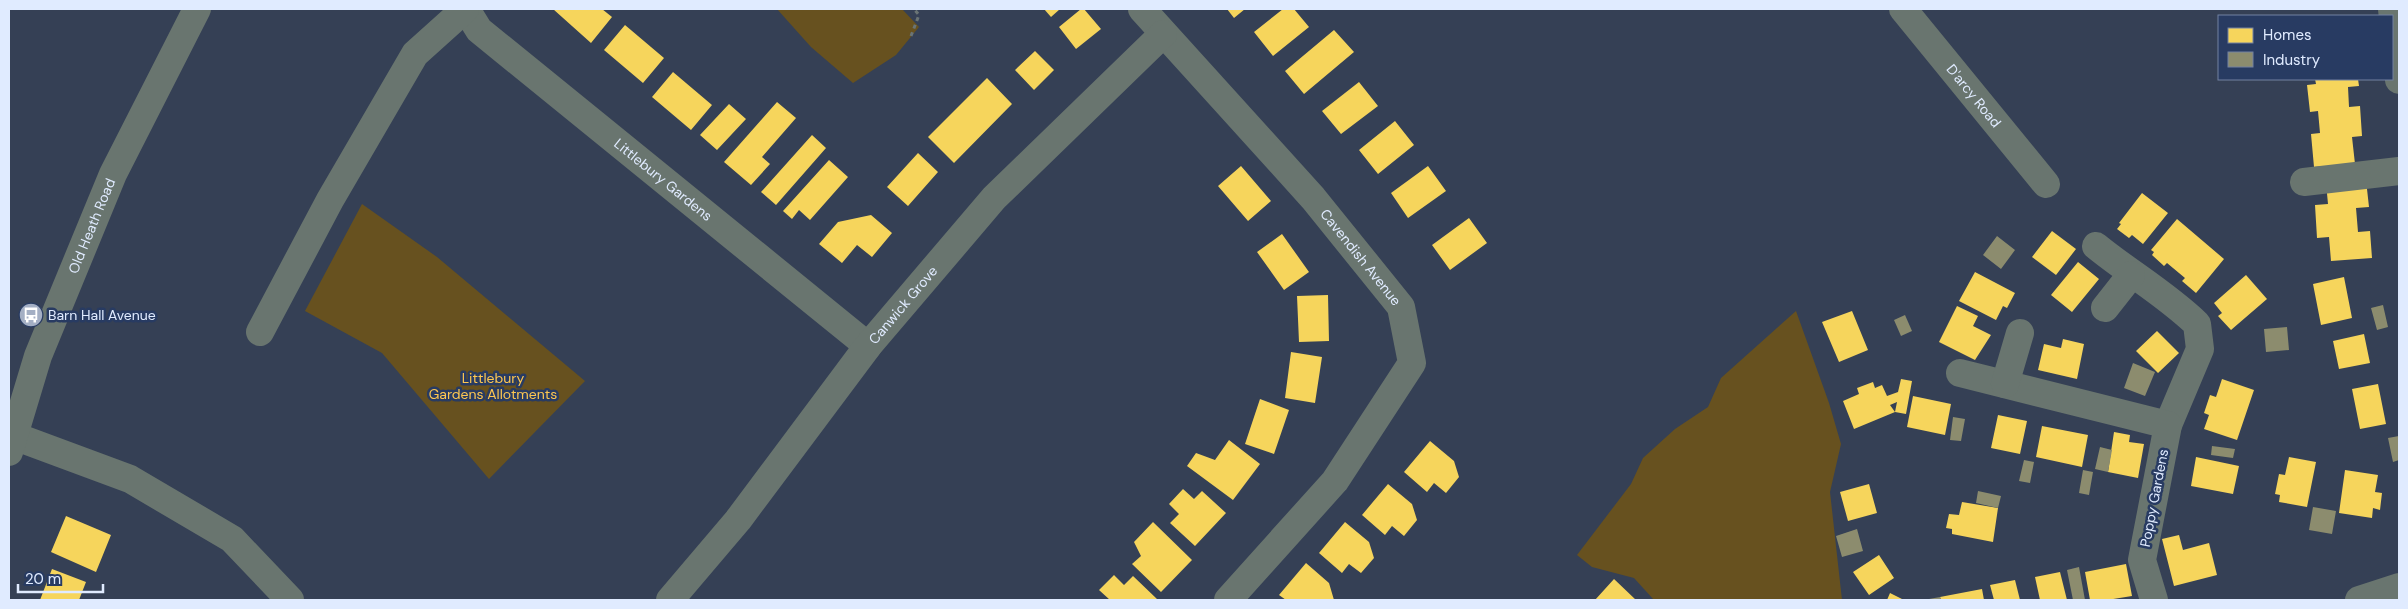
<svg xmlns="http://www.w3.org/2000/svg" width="2408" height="609" font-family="'DM Sans',sans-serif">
<rect width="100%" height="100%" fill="#354055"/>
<path fill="#67511f" d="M777,9H902L919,27L896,55L853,83L811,47Z
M362,204L437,257L585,381L489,479L382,353L305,311Z
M1796,311L1829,403L1841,444L1830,492L1842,600H1654L1634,578L1592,567L1577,555L1631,484L1643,458L1675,429L1708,407L1721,378Z"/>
<path fill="#f6d55c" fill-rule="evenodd" d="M553,9H602L612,17L591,43Z
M1044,9H1060L1051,17Z
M1081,9H1084L1101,29L1076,49L1059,27Z
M1227,9H1245L1234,18Z
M1283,9H1294L1309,27L1273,56L1254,32Z
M625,25L664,58L643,83L604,50Z
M1334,30L1354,52L1304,94L1285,71Z
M1035,51L1054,70L1034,90L1015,70Z
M673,72L712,105L691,130L652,97Z
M987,78L1012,104L954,163L928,137Z
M2315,79H2358L2359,86L2348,87L2349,107L2360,106L2362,136L2352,137L2355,164L2314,167L2311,134L2320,133L2318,111L2310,112L2307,85L2316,84Z
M1359,82L1378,106L1341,134L1322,111Z
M777,102L796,118L762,157L770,164L751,185L724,162Z
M729,104L746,119L717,150L700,135Z
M1395,121L1414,145L1378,174L1359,150Z
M812,135L826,148L776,205L761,192Z
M918,153L938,172L908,206L887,187Z
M829,160L848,177L810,220L799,210L792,219L783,211Z
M1241,166L1271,201L1248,221L1218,186Z
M1428,166L1446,191L1408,218L1391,193Z
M2366,180L2369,207L2356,208L2358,232L2370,231L2372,258L2331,261L2329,237L2317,238L2315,205L2328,204L2326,183Z
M2142,193L2168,213L2143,244L2132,235L2129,238L2117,229L2121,224L2119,223Z
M871,215L892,233L872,257L857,245L842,263L819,244L838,222Z
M1469,218L1487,243L1450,270L1432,245Z
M2177,219L2224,259L2196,293L2182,281L2185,278L2167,263L2164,266L2152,255L2154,252L2151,250Z
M2052,231L2076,249L2056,275L2032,257Z
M1282,234L1309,272L1284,290L1257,252Z
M2078,262L2099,279L2072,312L2051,295Z
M1975,272L2015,293L2007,308L2003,306L1996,320L1959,301Z
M2246,275L2267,299L2231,330L2218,316L2222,313L2214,303Z
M2344,277L2352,318L2321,325L2313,284Z
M1328,295L1329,341L1299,342L1297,296Z
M1957,306L1978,316L1973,326L1991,335L1975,360L1939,342Z
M1852,311L1868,350L1839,362L1822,322Z
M2157,331L2179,353L2158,373L2136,351Z
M2364,334L2370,363L2339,369L2333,341Z
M2063,339L2084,344L2077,379L2038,370L2044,344L2061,348Z
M1291,352L1322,357L1315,403L1285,398Z
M1901,379L1912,381L1906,414L1895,412L1854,429L1843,401L1859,394L1857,388L1873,382L1875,388L1882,385L1887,396L1898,392ZM1897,402L1895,412L1890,405Z
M2222,379L2254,390L2237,440L2204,429L2209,415L2204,413L2210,395L2216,397Z
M2378,384L2386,424L2360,429L2352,389Z
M1913,396L1951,404L1945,435L1907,427Z
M1260,399L1289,410L1274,454L1245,444Z
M1998,415L2027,421L2020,454L1991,448Z
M2042,426L2088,435L2082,467L2036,457Z
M2114,432L2130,435L2129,442L2144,444L2138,478L2108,472Z
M1229,440L1260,464L1233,500L1187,466L1196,453L1215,460Z
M1430,441L1454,461L1459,477L1446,493L1434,483L1427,492L1404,472Z
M2196,457L2239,466L2233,494L2191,486Z
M2289,457L2316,462L2307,507L2279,502L2280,495L2275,494L2279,474L2285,475Z
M2345,470L2378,475L2375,492L2382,493L2380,510L2373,508L2372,518L2339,513Z
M1388,484L1412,504L1417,520L1404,536L1392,526L1385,535L1362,515Z
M1869,484L1877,513L1848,521L1840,492Z
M1183,489L1194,499L1202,491L1226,513L1195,546L1170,523L1179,514L1169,504Z
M1962,502L1998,508L1993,542L1952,534V529L1946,528L1949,514L1959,515Z
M66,516L111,535L96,572L51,552Z
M1153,522L1192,560L1161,592L1132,564L1141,556L1134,542Z
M1345,522L1369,542L1374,558L1361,573L1349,564L1342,573L1319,553Z
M2179,535L2183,550L2209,543L2217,575L2174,586L2162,539Z
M1879,555L1894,578L1869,595L1853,572Z
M1306,563L1329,583L1334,600H1286L1279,595Z
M2126,564L2132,596L2107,600H2090L2085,572Z
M52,569L86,582L79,600H40Z
M2060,572L2067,600H2040L2035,577Z
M1114,575L1124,585L1133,576L1157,599L1110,600L1099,590Z
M1614,579L1636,600H1595Z
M2015,580L2020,600H1994L1990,585Z
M1982,589L1984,600H1941L1940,597Z
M1890,593L1904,600H1887Z"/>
<path fill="#8c8c6e" d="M1997,236L2015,250L2001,269L1983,255Z
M2383,305L2388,327L2377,330L2371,308Z
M1905,315L1912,331L1901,336L1894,320Z
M2287,327L2289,350L2266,352L2264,329Z
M2133,363L2155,372L2145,396L2124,388Z
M1953,417L1965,419L1961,441L1950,440Z
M2399,436V460L2393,462L2388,438Z
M2212,446L2235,449L2233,458L2211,455Z
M2100,447L2112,450L2108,472L2095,469Z
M2024,460L2034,462L2030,483L2019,481Z
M2083,470L2093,472L2089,495L2079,493Z
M1978,491L2001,496L1998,508L1976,503Z
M2313,507L2336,511L2332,534L2309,530Z
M1857,529L1863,551L1842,557L1836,536Z
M2079,567L2085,600H2073L2067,570Z
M1940,597L1941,600H1929V599Z"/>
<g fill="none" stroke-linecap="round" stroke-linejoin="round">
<path stroke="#6a7475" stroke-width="3" stroke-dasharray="4 4" stroke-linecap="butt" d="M911,36L919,15L914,9"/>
<g stroke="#69756f" stroke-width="28">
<path id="s1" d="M466,9L479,30L868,346"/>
<path id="s2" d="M1142,9L1313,198L1401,307L1412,363L1335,481L1228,600"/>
<path id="s3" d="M1903,9L2046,184"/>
<path d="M2392,9L2399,80"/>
<path d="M2304,182L2399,171"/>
<path d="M2096,246C2129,273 2166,294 2197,324L2200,349L2168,425"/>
<path d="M2105,308L2131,275"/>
<path d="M260,332L330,200L415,54L465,9"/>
<path d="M1960,373L2168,425L2142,560L2154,600"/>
<path d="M2005,384L2020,333"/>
<path d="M14,436L130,479L232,539L290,600"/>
<path id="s4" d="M9,452L38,356L113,174L197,9"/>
<path id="s5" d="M670,600L738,520L868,346L994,198L1163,34"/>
<path d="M2359,600L2399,587"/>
</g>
</g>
<defs>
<g id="bus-disc" transform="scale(1.25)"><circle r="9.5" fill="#a4afc4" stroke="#283b62"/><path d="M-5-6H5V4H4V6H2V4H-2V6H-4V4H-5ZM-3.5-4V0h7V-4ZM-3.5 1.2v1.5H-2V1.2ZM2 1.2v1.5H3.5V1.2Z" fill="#fff"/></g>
</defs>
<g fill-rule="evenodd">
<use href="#bus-disc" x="31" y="315"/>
</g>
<g text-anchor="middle" stroke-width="5" stroke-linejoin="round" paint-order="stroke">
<g font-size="14" fill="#e0ebff" stroke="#283b62">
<text dy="5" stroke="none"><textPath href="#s3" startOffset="112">D'arcy Road</textPath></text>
<text dy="5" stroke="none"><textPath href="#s1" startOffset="262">Littlebury Gardens</textPath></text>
<text dy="5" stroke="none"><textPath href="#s4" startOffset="241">Old Heath Road</textPath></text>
<text dy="5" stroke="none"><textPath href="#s2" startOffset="331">Cavendish Avenue</textPath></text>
<text dy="5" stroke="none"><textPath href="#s5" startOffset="376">Canwick Grove</textPath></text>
<text transform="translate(2154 498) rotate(-79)" y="5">Poppy Gardens</text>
</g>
<g font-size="14" fill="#e0ebff" stroke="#283b62" text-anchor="start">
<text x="48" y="320">Barn Hall Avenue</text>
</g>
<g font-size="14" fill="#fec751" stroke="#283b62">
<text x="493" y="383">Littlebury<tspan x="493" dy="16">Gardens Allotments</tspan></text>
</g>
</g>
<rect width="2408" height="609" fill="none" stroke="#e0ebff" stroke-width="20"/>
<rect x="2218" y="15" width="175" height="65" fill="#283b62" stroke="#7281a1"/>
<rect x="2228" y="28" width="25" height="15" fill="#f6d55c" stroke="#7281a1"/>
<text x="2263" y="40" font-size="15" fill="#e0ebff">Homes</text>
<rect x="2228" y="52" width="25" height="15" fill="#8c8c6e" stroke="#7281a1"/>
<text x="2263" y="65" font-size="15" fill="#e0ebff">Industry</text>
<path d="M18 584v8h85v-8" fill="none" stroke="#e0ebff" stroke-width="2.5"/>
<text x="25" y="584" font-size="15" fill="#e0ebff" stroke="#283b62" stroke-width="4" paint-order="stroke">20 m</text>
</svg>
